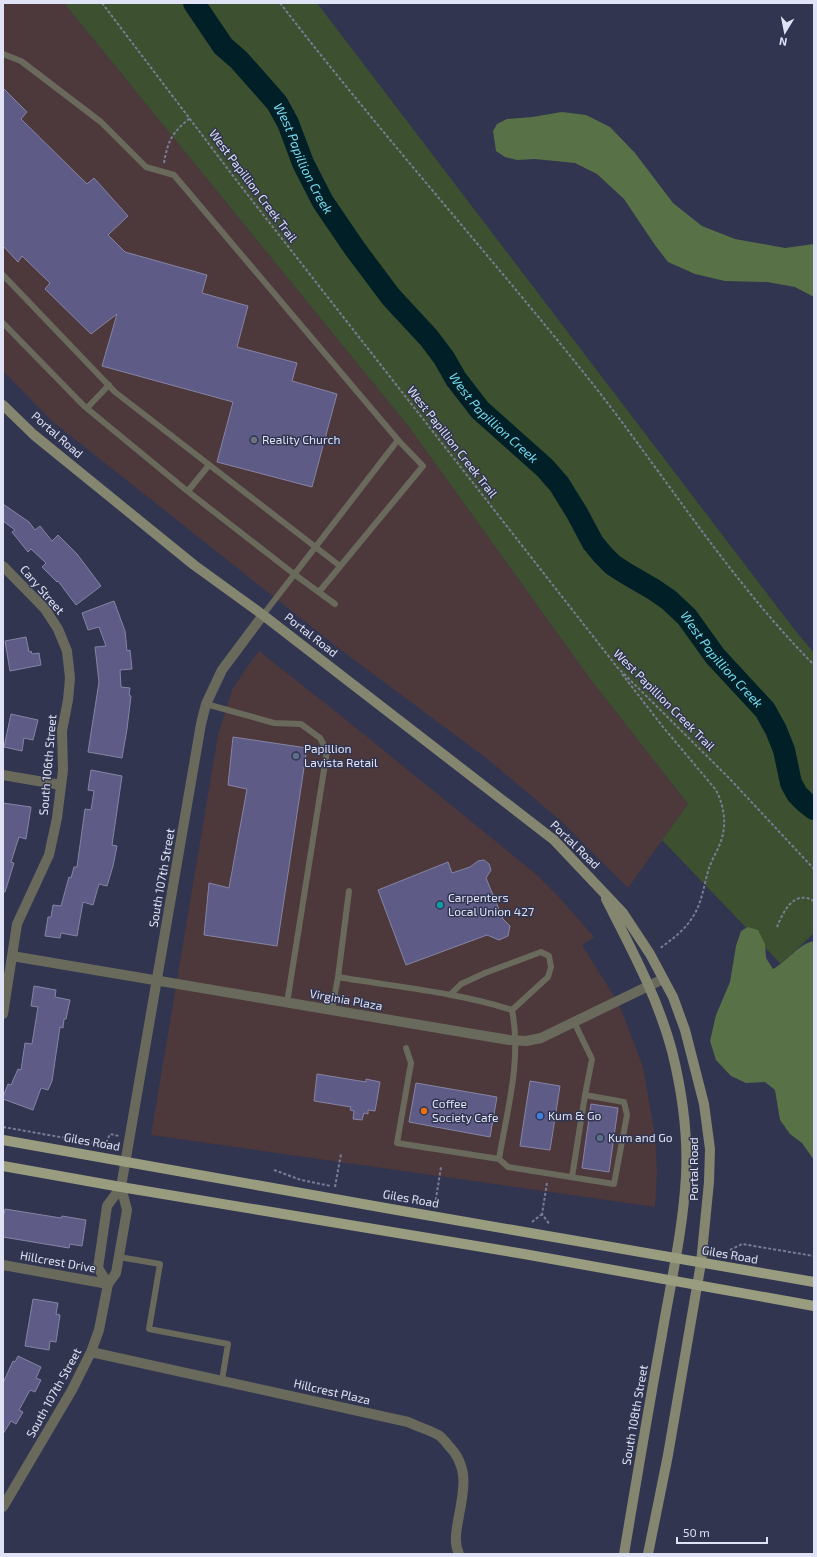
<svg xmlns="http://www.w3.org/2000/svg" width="817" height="1557" font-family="'Exo 2',sans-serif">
<rect width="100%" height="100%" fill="#313550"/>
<path fill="#4d393c" d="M3,3H64L409,427L591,680L688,804L628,888L561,821L490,761L341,650L53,422L3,371Z
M259,651L345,719L537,875L557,895L594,937L582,945L619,1004L643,1067L655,1136L657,1171L655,1207L151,1135L218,735L232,690L245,670Z"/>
<path fill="#3d502f" d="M64,3H317L794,629L814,653V933L781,964L662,840L688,804L591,680L409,427Z"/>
<path fill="#597147" d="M562,112L586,115L610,127L635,153L673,203L702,226L735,239L785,248L814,244V297L795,287L767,282L725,281L695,274L668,262L655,245L624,199L597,174L575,163L535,159L517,160L505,157L496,151L493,131L497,124L507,119L532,117Z
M748,927L758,930L765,944L766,958L773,969C788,961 798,944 814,941V1160L802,1143L790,1134L780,1120L775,1090L765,1082L746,1083L731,1076L716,1060L710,1041L716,1015L730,982L736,946L741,931Z"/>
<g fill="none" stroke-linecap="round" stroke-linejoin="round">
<path stroke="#001f26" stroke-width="22" id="s1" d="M194,3L223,46L239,60L277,103L288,123L303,163L323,202L355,249L391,297L429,338L444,358L456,379L480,410L545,468L559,484L577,513L593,543L603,555L613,565L627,574L653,589L669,600L687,617L715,656L765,710L776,730L784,750L791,783L797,794L805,802L814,809"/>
</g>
<path fill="#5f5b87" stroke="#8684a4" d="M3,88L27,112L21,119L87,184L94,178L128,216L108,235L125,252L207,275L202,293L248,306L237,347L297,363L292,381L337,394L312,487L217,462L233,402L102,366L117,314L91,334L45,289L50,283L22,256L18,262L3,246Z
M3,504L29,522L35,530L40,526L52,541L58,535L77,554L101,586L76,605L58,581L57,582L42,567L46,563L31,549L28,552L12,532L15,530L3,521Z
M114,601L125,631L127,651L130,650L132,669L120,670L121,687L130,688L129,695L131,696L127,729L122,758L88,752L99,682L95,647L106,646L99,627L88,630L82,613Z
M26,637L29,652L31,651L32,654L39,653L41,665L10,671L5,641Z
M11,714L38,720L33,740L24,738L22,751L4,747Z
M233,737L307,748L277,946L204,935L209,883L229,888L247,789L228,785Z
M91,770L122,776L112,845L117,846L113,866L107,886L99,884L93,905L83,902L77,936L61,933L60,938L45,936L48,917H51L53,905L61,906L69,877L71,878L74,867H77L85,809L91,810L94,791L88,790Z
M3,803L31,807L26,839L19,837L11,862L14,863L5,892H3Z
M484,860L489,864L491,870L486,878L503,919L510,926L508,936L499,940L487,935L406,965L378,890L448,862L452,873L470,867L478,861Z
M34,986L56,990L55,997L70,1000L66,1019H64L63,1028L60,1027L52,1081L48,1090L41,1088L33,1110L3,1099V1097L8,1084L11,1085L18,1069L21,1070L25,1043L32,1044L38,1007L31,1006Z
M317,1074L366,1082V1079L380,1082L375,1111L368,1110V1114L364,1113L362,1120L353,1119L354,1111L350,1110L351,1107L314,1101Z
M530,1081L560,1086L550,1150L520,1146Z
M416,1083L497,1097L490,1137L409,1122Z
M591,1104L618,1108L609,1172L582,1168Z
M5,1209L61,1218L62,1216L86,1220L82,1246L70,1244L69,1248L3,1237V1218Z
M33,1299L58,1303L56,1314L60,1315L56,1342L50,1341L49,1350L25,1346Z
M18,1356L41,1367L36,1378L41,1380L35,1392L30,1390L19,1410L23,1412L16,1424L11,1421L3,1434V1383L13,1361L15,1362Z"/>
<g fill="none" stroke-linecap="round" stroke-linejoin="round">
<path stroke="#797c94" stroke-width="2" stroke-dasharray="3 2" stroke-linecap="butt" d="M102,3L240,185L617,667L729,778L814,869
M280,3C380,133 490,255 592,383C666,477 729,579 814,665
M164,163C168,140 172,133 190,118
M622,674L663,727L716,790C724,806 727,823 721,841C718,850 712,859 709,868C704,884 702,904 692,918C684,931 671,940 659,949
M777,927C783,912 794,889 814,901
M3,1127L100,1144L106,1143L110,1134L119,1136
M274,1170L301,1180L331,1186
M547,1183L542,1214L550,1225
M335,1187L341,1154
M435,1205L441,1167
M532,1222L542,1214
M730,1250L742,1244L814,1256"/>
<path stroke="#696a5c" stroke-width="6" d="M3,54L21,61L101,122L146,167L174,175L398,440L263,615
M3,275L115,392L340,566
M3,323L84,406L186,490L294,574L335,604
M87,408L109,385
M188,491L209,465
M319,592L423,466L398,440
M206,704L274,723L301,724L320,738L327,751L287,1003
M338,977C396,987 456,992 512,1010C522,1059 507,1111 499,1159L508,1167L614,1184L627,1115L624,1102L585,1095L592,1059L574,1022
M450,995L461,984L485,973L541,952L549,956L551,967L548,977L512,1010
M332,1010L338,977L349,891
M406,1048L411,1063L397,1143L499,1159
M572,1177L585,1095
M119,1257L160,1264L149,1329L228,1344L222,1380"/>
<path stroke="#696a5c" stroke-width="10" d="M3,566L45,609L58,629L67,651L70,678L68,700L62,731L63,770L57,818L49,855L17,924L3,1014
M3,775L61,785
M12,956L509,1040L526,1041L541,1038L663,979
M3,1265L108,1284
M108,1284L98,1268L107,1206L121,1187L201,724L206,704L222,670L263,615
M91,1352L408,1422C418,1427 430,1430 440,1436C443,1439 446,1442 448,1445C471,1468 463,1493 458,1521C456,1533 454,1543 459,1554
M3,1507L72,1390L91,1352L99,1330L108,1284L116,1273L127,1210L121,1187"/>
<path stroke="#848670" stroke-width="10" d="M3,405L34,435L194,565L263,615L554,840L623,913L650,954L673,997L685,1030L704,1104L710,1149L709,1182L701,1263L668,1455L648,1554
M606,899C631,948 658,998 672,1051C682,1091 688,1135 686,1176C683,1231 670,1286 661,1340C648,1411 636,1483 624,1554"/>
<path stroke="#999c7f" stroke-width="10" d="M3,1140L391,1209L814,1282
M3,1166L121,1187L524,1254L814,1306"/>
</g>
<circle fill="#6b7280" stroke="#313550" stroke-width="1.5" cx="254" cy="440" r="4"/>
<g fill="#5c6f8a" stroke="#313550" stroke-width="1.5">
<circle cx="296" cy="756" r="4"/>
<circle cx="600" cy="1138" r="4"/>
</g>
<circle fill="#0f9aa8" stroke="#313550" stroke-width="1.5" cx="440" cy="905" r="4"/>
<circle fill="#e8710a" stroke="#313550" stroke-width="1.5" cx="424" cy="1111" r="4"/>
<circle fill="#3f7fe0" stroke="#313550" stroke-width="1.5" cx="540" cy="1116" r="4"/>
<g text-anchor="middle" stroke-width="3" stroke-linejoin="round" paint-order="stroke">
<g font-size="12" fill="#e0e3f5" stroke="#313550">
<text transform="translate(253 186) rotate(53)" y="4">West Papillion Creek Trail</text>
<text transform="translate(57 435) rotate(41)" y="4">Portal Road</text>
<text transform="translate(452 442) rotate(52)" y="4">West Papillion Creek Trail</text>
<text transform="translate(42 590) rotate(49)" y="4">Cary Street</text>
<text transform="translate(311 635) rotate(38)" y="4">Portal Road</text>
<text transform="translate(664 700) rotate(45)" y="4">West Papillion Creek Trail</text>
<text transform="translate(48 765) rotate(-85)" y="4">South 106th Street</text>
<text transform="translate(575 845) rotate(44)" y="4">Portal Road</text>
<text transform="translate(162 878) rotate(-80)" y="4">South 107th Street</text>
<text transform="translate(346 1000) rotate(10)" y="4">Virginia Plaza</text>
<text transform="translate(92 1142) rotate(10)" y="4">Giles Road</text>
<text transform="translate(694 1169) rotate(-90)" y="4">Portal Road</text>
<text transform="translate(411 1199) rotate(10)" y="4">Giles Road</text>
<text transform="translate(730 1255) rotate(10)" y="4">Giles Road</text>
<text transform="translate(58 1262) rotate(10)" y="4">Hillcrest Drive</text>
<text transform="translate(332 1392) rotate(13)" y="4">Hillcrest Plaza</text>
<text transform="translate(54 1393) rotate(-61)" y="4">South 107th Street</text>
<text transform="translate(635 1415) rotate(-80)" y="4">South 108th Street</text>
</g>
<g font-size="12" fill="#e0e3f5" stroke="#313550" text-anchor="start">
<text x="262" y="444">Reality Church</text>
<text x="304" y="753">Papillion<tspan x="304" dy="14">Lavista Retail</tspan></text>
<text x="448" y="902">Carpenters<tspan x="448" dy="14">Local Union 427</tspan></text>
<text x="432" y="1108">Coffee<tspan x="432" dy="14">Society Cafe</tspan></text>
<text x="548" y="1120">Kum &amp; Go</text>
<text x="608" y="1142">Kum and Go</text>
</g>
<g font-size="13" font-style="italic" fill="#75dcf1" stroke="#313550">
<text dy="5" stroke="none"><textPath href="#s1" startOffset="192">West Papillion Creek</textPath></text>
<text dy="5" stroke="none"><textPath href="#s1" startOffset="516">West Papillion Creek</textPath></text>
<text dy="5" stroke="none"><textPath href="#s1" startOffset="853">West Papillion Creek</textPath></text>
</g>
</g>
<rect width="817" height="1557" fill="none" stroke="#e0e3f5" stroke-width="8"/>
<g transform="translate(785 32) rotate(190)" stroke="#313550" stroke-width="3" paint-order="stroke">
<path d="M0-3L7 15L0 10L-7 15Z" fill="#e0e3f5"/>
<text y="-6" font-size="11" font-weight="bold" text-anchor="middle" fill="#e0e3f5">N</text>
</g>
<path d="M677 1537v6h90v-6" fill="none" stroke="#e0e3f5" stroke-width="2"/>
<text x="683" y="1537" font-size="12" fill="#e0e3f5" stroke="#313550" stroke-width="3" paint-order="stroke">50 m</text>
</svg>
